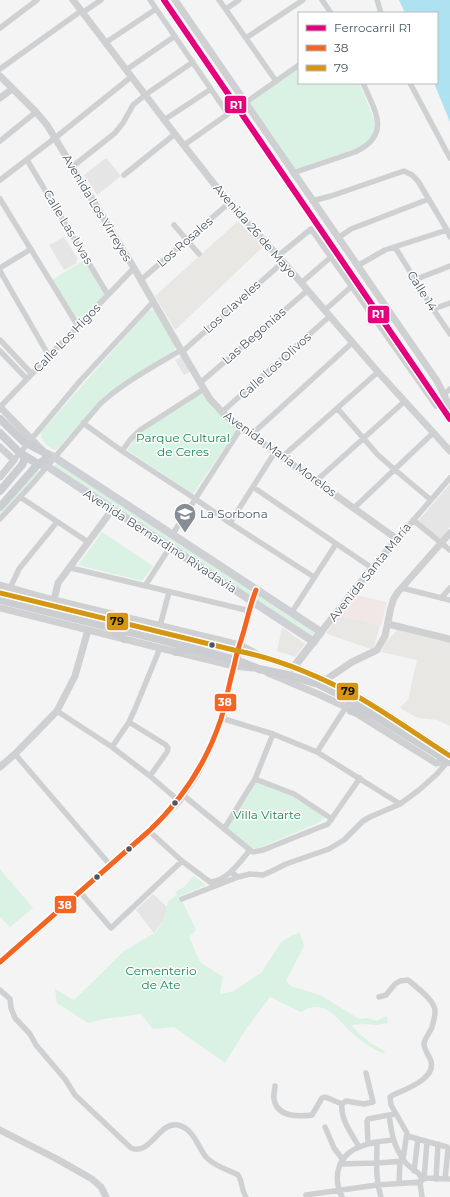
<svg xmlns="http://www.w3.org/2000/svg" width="450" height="1197" font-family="Montserrat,sans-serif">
<rect width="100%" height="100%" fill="#f4f4f4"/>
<path fill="#e8e7e3" d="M238,221L263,247L175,330L155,296Z
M339,616L380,625L374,647L371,649L330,635L326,633Z
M282,627L305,644L295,657L277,651Z
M397,630L450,641V726L437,720L418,718L401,709L400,707L408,700L417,660L381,652L386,642Z"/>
<path fill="#e6e5e6" d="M106,158L121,176L97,195L84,175Z
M64,237L78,259L76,260L77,263L64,270L49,245Z
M183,356L191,371L184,375L175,360Z
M450,484V527L441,538H438L418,521Z
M153,894L167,907L164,919L154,933L136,910Z"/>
<path fill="#f1e7e6" d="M356,595L387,602L381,626L339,616Z"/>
<path fill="#d9f2e3" d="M299,68V83H359L375,122L373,135L361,147L297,169L294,168L250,103Z
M84,260L105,295L79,323L52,280Z
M150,310L155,311L175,345V348L173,352L102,398L58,448L56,450C48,449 38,439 42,431L147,312Z
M203,392L237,429L193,494L127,450L136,438L143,430Z
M57,463L253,592L251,594L249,595L54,467Z
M38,469L39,472L0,518V513Z
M102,532L153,566L143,580L142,581L78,565Z
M258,595L315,633L313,637L257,601L256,599Z
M257,782L291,796L325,817L320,822L259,848H251L227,828Z
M0,869L33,908L10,927L0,917Z
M194,876L206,885L180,896L196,930L189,937L200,962L223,977L220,994L234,991L262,972L281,942L293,935L300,933L304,946L286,981L291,986L322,996L359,1019L368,1018L376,1021L387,1016L388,1023L377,1025L366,1024L351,1025C361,1036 372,1045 385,1051L384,1053C372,1050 357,1038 348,1029C342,1023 335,1014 327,1010C319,1005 308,1007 301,1012L270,997L246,1029L225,1063L174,1027L153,1029L141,1014L104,1019L88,1023L57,1003L55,989L74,1000L124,951L156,932L164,919L168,901L177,895L175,892L184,887Z"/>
<path fill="#aee2f0" d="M399,0H450V122L434,83H437V13H405Z"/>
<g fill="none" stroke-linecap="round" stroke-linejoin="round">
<path stroke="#ced0d2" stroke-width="5.5" d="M150,0L228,114L184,145
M219,0L276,81
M322,0L331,13
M377,0L381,13
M226,9L239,0
M82,13L101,0
M0,28L37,0
M246,38L303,0
M105,43L156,9
M0,69L81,11
M126,70L175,36
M410,83L450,158
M245,103L299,65
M164,120L211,89
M0,141L36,112
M27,160L108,295
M72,167L115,133L123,123L133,105L145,95L193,62
M293,173L355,152C392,135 375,111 363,83
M124,175L175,134
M0,180L55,138L131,77
M0,199L78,326
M312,201L331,196L404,171L412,175L418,181L447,230L450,237
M174,225L199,254
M338,238L351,229L429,199
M395,247L433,309L450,334
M278,256L311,229L436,406
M357,266L385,250L447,230
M0,268L31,249
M0,271L49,356
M141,280L229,203
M414,280L450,266
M301,283L331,257
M433,309L450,303
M325,310L352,286
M0,340L32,374
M0,351L27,379
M182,352L283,262
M200,383L308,290
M444,394L450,389
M0,407L134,268
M337,408L378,455L394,469L431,500
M222,412L330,316
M83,423L122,451L194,498L230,523L314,577
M251,435L353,342
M122,451L130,440L140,430L204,389
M282,457L378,372
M14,460L80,381L153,302
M316,481L405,401
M253,487L372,568
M20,497L88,542
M354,508L433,433
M0,519L33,483L100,404C124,382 153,367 181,350
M413,520L450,550
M230,523L275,452
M172,535L241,428
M397,539L450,478
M71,568L250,611
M145,586L170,547
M10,588L19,569L57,522
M402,588L450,600
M441,598L450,588
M292,612L336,544
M160,626L169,592
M57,711L112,747L150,776L179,801
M221,718L273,734L317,752L400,804
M129,722L166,745L168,748L167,752L150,776
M112,747L129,722L135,709L160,648
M317,752L346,707
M15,754L111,866
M255,779L294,794L332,819
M183,795L250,850L253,852L263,850L328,824L360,778
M224,829L255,779L273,734
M149,831L182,861L210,882C227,881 239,863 250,850
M231,872L238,877L250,874L263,875L272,871L286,864L329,849L344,840L363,821L370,817L400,804L419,790L437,774L448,761
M80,892L111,928L182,861
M182,899L238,877
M0,990L10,999L11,1008L15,1018L30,1034L36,1045L65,1079L75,1095L131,1148C151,1156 159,1121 178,1125C193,1128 198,1147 206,1157C215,1167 227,1169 238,1175C243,1182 241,1190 246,1197
M379,997L386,995L395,984L400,981L408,980C416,987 436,1001 435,1012C435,1017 433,1023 432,1027C430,1033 424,1039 424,1044C424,1050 429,1055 431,1061C436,1079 406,1089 393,1095L390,1097L391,1105L407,1133L403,1159
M275,1086C275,1090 273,1095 274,1099C277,1117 297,1117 312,1115L322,1098L325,1097L342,1104
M325,1127L334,1148L343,1160
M407,1136L447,1147L448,1149L445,1179
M377,1143C377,1161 375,1179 381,1197
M368,1144L367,1121L368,1119L389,1115
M359,1147C352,1134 340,1119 342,1104L346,1101L364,1104L373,1102L366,1073
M340,1164L377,1163L404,1161
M414,1171L418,1139
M422,1178L450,1179
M424,1179L427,1142
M436,1179L438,1144
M399,1183L400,1161
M420,1183L422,1197
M306,1195L377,1185L421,1182C424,1173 410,1169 405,1162C393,1145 392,1135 389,1115L395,1114
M342,1197C332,1176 338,1154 362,1146C371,1142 382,1141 393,1140"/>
<path stroke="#ced0d2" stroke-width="7" d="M73,0L175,134L229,203L278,256L378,372L450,451
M175,0L437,381L450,407
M0,76L36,112L47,125L134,268L181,350L204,389L210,399L222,412L237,425L397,539L372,568L321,632
M0,98L12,89
M0,407L43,451
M0,447L14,460L0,477
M0,585L54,600L240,645L255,653
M54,600L58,583L112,510
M0,608L160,648L234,666L252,668
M388,624L450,639
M268,673L318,694L346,707L436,763L448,761
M324,681L352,662L377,650L385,636L391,607L394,598L398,592L450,533
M0,767L15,754L57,711L75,676L88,630
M0,962L149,831L179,801L197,774L212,744L221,718L235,662
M0,1130L55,1158L92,1179L101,1187L106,1197"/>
<path stroke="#ced0d4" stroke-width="8" d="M47,454L54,457L321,632L293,668
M38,464L47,466L314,642
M236,660L253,597"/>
<path stroke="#caced1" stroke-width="8" d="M0,419L24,442L47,454L45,460L38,464L0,507
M0,433L20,453L38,464
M0,491L22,465L24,461V456
M0,593L238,651C280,659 323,678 360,698C391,716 420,737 450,756
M0,600L162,640L236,660L259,669L288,675L318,684L342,696L450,762
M112,629L124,639
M176,652L191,649
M351,711L368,715"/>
<g stroke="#fff" stroke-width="8">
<path id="bus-1" d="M0,962L149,831C183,799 206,764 221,719C226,702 229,684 234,666C236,656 239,646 242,637C247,621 250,605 256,590"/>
</g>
<g stroke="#fff" stroke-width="8">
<path id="bus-2" d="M0,593L238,651C280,659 323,678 360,698C391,716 420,737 450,756"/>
</g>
<use href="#bus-1" stroke="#f26522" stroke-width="5"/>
<use href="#bus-2" stroke="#d49613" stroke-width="5"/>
<g stroke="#fff" stroke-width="9">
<path id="rail-1" d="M164,0L450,419"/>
</g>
<use href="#rail-1" stroke="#e5007d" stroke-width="6"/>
</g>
<defs>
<g id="university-pin" transform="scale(1.15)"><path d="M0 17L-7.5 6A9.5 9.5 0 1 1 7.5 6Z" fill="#868d94" stroke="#fff"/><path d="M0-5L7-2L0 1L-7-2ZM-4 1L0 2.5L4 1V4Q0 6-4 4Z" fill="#fff"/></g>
</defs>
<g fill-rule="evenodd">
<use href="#university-pin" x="185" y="514"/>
</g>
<g fill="#4a5661" stroke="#fff" stroke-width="1.5">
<circle cx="212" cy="645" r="3.5"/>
<circle cx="175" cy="803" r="3.5"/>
<circle cx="129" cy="849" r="3.5"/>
<circle cx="97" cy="877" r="3.5"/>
</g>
<g text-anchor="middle" stroke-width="3" stroke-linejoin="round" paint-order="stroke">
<g font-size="12" fill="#4a5661" stroke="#fff">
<text transform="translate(97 208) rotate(59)" y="4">Avenida Los Virreyes</text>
<text transform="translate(68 227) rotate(59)" y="4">Calle Las Uvas</text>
<text transform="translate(255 231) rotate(49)" y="4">Avenida 26 de Mayo</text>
<text transform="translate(185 242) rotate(-41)" y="4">Los Rosales</text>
<text transform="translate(422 291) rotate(58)" y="4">Calle 14</text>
<text transform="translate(232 307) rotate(-42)" y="4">Los Claveles</text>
<text transform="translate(254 336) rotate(-41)" y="4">Las Begonias</text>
<text transform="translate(67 338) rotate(-46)" y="4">Calle Los Higos</text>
<text transform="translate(275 366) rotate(-42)" y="4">Calle Los Olivos</text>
<text transform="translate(280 454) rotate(36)" y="4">Avenida María Morelos</text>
<text transform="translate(160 541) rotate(33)" y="4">Avenida Bernardino Rivadavia</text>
<text transform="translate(370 572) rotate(-51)" y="4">Avenida Santa María</text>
</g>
<g font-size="12" fill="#17864f" stroke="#fff">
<text x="183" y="442">Parque Cultural<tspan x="183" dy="14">de Ceres</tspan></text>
<text x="267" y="819">Villa Vitarte</text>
<text x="161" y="975">Cementerio<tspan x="161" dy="14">de Ate</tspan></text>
</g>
<g font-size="12" fill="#4a5661" stroke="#fff" text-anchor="start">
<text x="200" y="518">La Sorbona</text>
</g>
</g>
<g stroke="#fff" stroke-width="1.5">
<rect x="224" y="95" width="23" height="19" rx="4" fill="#e5007d"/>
<rect x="367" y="305" width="23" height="19" rx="4" fill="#e5007d"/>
<rect x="106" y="612" width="23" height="19" rx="4" fill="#d49613"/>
<rect x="336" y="682" width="23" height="19" rx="4" fill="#d49613"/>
<rect x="214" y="693" width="23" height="19" rx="4" fill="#f26522"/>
<rect x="54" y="895" width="23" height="19" rx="4" fill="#f26522"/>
</g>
<g font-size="11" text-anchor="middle" font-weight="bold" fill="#fff">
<text x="236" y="109">R1</text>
<text x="378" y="318">R1</text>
<text x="225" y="706">38</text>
<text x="65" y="909">38</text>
</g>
<g font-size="11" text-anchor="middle" font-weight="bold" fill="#111">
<text x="117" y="625">79</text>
<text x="348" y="695">79</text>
</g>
<rect x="298" y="12" width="140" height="72" fill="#ffffff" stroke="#b7bbc0"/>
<rect x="306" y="25" width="20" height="6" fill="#e5007d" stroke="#b7bbc0"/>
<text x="334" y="32" font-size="12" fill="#4a5661">Ferrocarril R1</text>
<rect x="306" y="45" width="20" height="6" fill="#f26522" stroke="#b7bbc0"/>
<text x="334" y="52" font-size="12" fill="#4a5661">38</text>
<rect x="306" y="65" width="20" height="6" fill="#d49613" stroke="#b7bbc0"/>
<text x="334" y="72" font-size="12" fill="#4a5661">79</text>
</svg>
